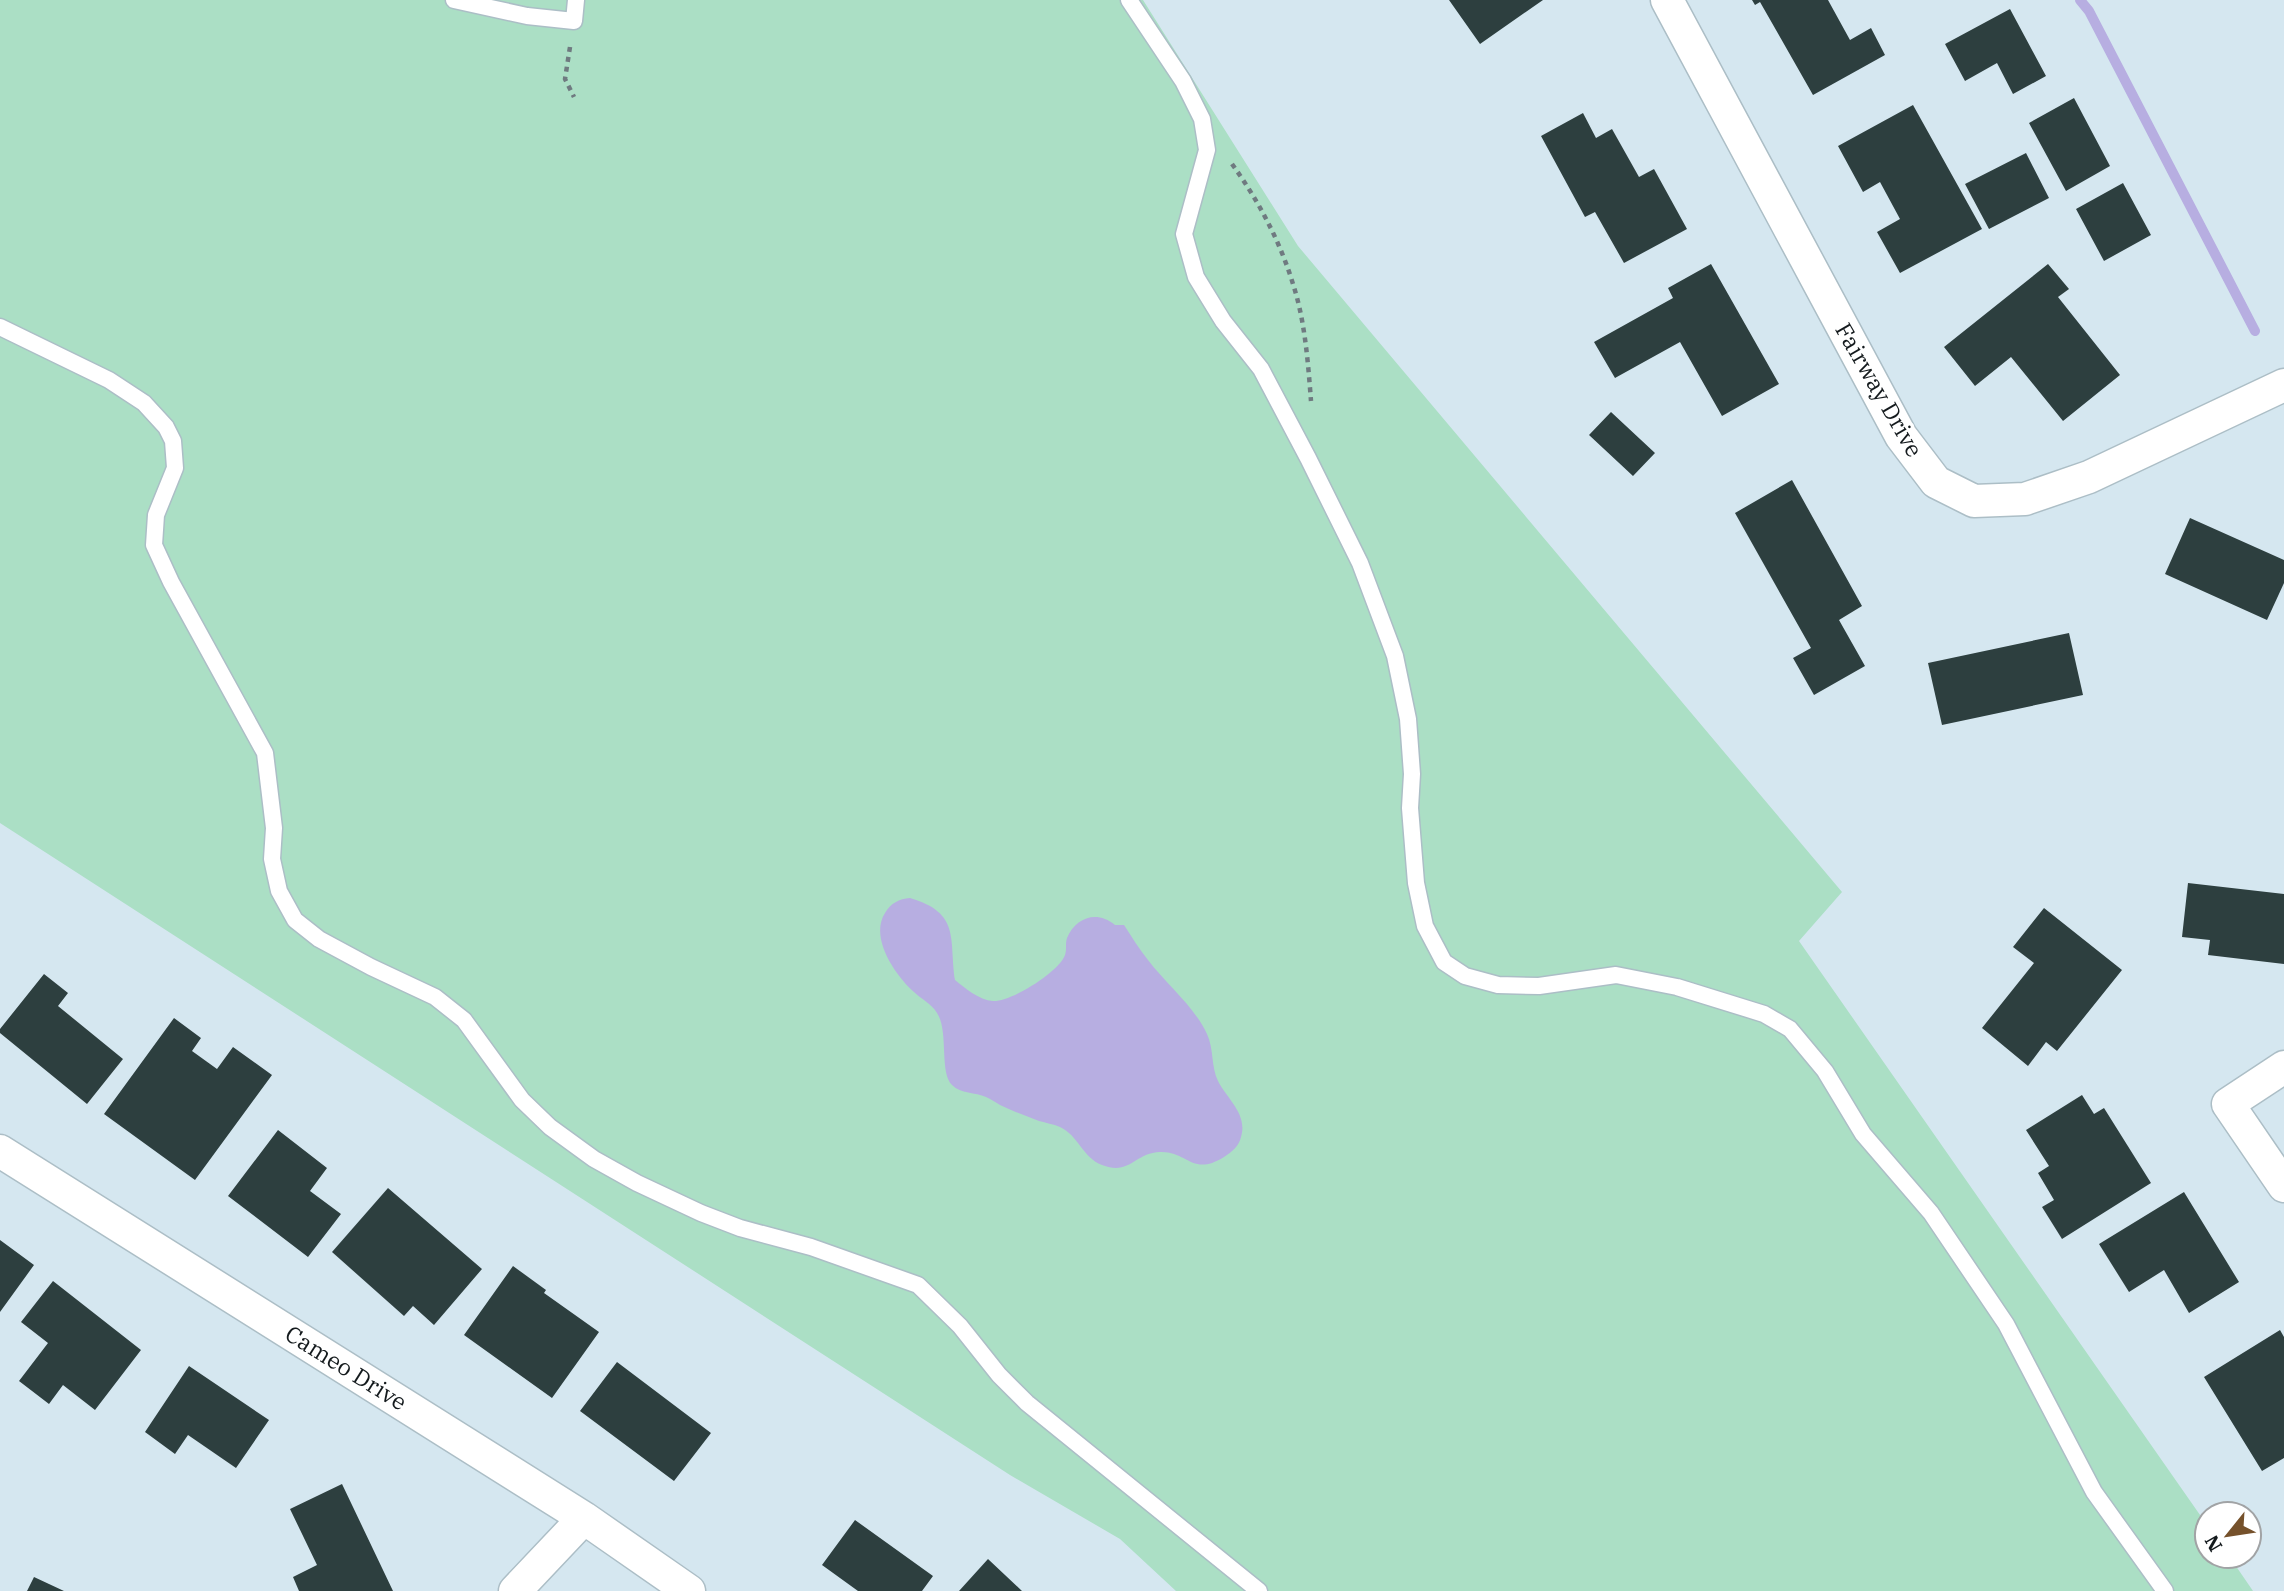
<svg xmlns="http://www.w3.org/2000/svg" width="2284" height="1591" font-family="'IBM Plex Serif',serif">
<rect width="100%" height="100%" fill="#d5e7f0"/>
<path fill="#abdfc5" d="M0,0H1143L1298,246L1842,892L1799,941L2207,1525V1556H2229L2253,1591H1176L1120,1539L1010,1475L0,823Z"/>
<path fill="#b7aee1" d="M910,898C961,913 949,939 955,980C965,988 979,1000 993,1001C1011,1002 1059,972 1065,955C1067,949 1065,944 1067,938C1076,917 1097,910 1115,925H1124C1132,937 1139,949 1148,960C1167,985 1194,1006 1207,1034C1214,1049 1211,1067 1218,1081C1227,1099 1248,1114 1241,1137C1239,1146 1232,1152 1224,1157C1192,1177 1188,1151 1160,1152C1134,1153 1130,1176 1102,1165C1083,1158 1078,1135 1060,1127C1053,1124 1046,1123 1039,1121C1026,1116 1012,1111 1000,1105C995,1102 991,1099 986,1097C975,1092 961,1094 952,1085C939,1072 949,1031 937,1013C932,1004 921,999 914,992C896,976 869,938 885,913C891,903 899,899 910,898Z"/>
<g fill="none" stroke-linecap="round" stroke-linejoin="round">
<path stroke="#b7aee1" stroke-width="10" d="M2080,0L2089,11L2255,331"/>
</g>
<path fill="#2d3f3f" d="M1449,0H1543L1480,44Z
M1752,0H1828L1850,40L1871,28L1885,55L1813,95L1760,2L1755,5Z
M2010,9L2046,76L2013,94L1997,63L1965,81L1945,44Z
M2074,98L2110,166L2066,191L2029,123Z
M1913,105L1982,229L1900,273L1877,232L1900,219L1880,182L1863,192L1838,146Z
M1583,113L1596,138L1612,129L1639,177L1654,169L1687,229L1624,263L1595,212L1585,217L1541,136Z
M2026,153L2049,198L1989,229L1965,184Z
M2123,183L2151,235L2104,261L2076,209Z
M1711,264L1779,384L1722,416L1680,342L1615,378L1594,342L1673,298L1668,288Z
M2048,264L2069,289L2058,297L2120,375L2063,421L2011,357L1975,386L1944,347Z
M1611,412L1655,453L1633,476L1589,435Z
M1792,480L1862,606L1839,620L1865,666L1814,695L1793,658L1811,648L1735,513Z
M2190,518L2284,560V583L2267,620L2165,574Z
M2069,633L2083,695L1942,725L1928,663Z
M2188,883L2284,894V964L2208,955L2210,940L2182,937Z
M2044,908L2122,970L2057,1051L2046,1042L2028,1066L1982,1028L2034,963L2013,947Z
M44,974L68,993L58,1006L123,1059L87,1104L0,1033V1029Z
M174,1018L201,1038L192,1051L217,1069L233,1047L272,1075L195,1180L104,1114Z
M2082,1095L2094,1114L2104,1108L2151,1183L2062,1239L2042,1207L2054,1200L2038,1173L2049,1166L2026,1130Z
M278,1130L327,1168L310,1191L341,1214L308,1257L228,1196Z
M388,1188L482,1269L434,1325L413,1306L404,1316L332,1252Z
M2184,1192L2239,1282L2189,1313L2164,1270L2129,1292L2099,1244Z
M0,1240L34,1265L0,1312Z
M513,1266L546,1290L544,1293L599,1332L552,1398L464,1335Z
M53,1281L141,1350L95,1410L63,1385L49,1404L19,1381L48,1343L21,1322Z
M2280,1330L2284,1337V1458L2262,1471L2204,1377Z
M617,1362L711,1433L674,1481L580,1411Z
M189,1366L269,1420L236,1468L188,1435L175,1454L145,1432Z
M342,1484L393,1591H299L293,1577L317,1565L290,1509Z
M855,1520L933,1576L922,1591H858L822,1565Z
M988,1559L1022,1591H959Z
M34,1577L64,1591H27Z"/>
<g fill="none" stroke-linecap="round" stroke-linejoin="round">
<g stroke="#acbec6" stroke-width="19">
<path id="service" d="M454,0L527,16L574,21L576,0
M1129,0L1183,81L1202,119L1207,150L1184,234L1196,277L1223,321L1261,369L1308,458L1360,563L1395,656L1408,719L1412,774L1410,808L1416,883L1425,926L1444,962L1465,976L1498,985L1539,986L1616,975L1677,987L1764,1014L1790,1029L1825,1071L1863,1134L1931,1213L2006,1324L2094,1492L2165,1591
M0,327L109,380L144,403L166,427L173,441L175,468L156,515L154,545L171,582L265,753L274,828L272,859L279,891L295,920L319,939L371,967L435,997L464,1020L522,1100L550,1127L594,1159L637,1183L701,1213L740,1228L811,1247L918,1285L960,1326L999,1375L1027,1403L1259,1591"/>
</g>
<g stroke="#acbec6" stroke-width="35">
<path id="minor" d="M1667,0L1901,436L1936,482L1974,501L2025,499L2089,477L2284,385
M2284,1067L2228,1104L2284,1186
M0,1151L584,1518L689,1591
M515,1591L584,1518"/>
</g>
<path stroke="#6f7a80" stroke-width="4.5" stroke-dasharray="5 5" stroke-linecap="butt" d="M570,47L565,79L574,97
M1232,164C1258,200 1280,241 1293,284C1305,321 1308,362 1311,401"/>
<use href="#service" stroke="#fff" stroke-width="16"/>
<use href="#minor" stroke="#fff" stroke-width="32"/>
</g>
<g text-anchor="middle" stroke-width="7" stroke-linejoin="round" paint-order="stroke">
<g font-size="23" fill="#141a1d" stroke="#fff">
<text transform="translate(1879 390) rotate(60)" y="8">Fairway Drive</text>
<text transform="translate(346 1368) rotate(32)" y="8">Cameo Drive</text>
</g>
</g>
<g transform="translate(2228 1535) rotate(240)"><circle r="33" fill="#ffffff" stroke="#a1a3a5" stroke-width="2"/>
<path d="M0-5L12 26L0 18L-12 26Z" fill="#75512b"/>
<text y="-10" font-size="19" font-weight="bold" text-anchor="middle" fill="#141a1d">N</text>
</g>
</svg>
